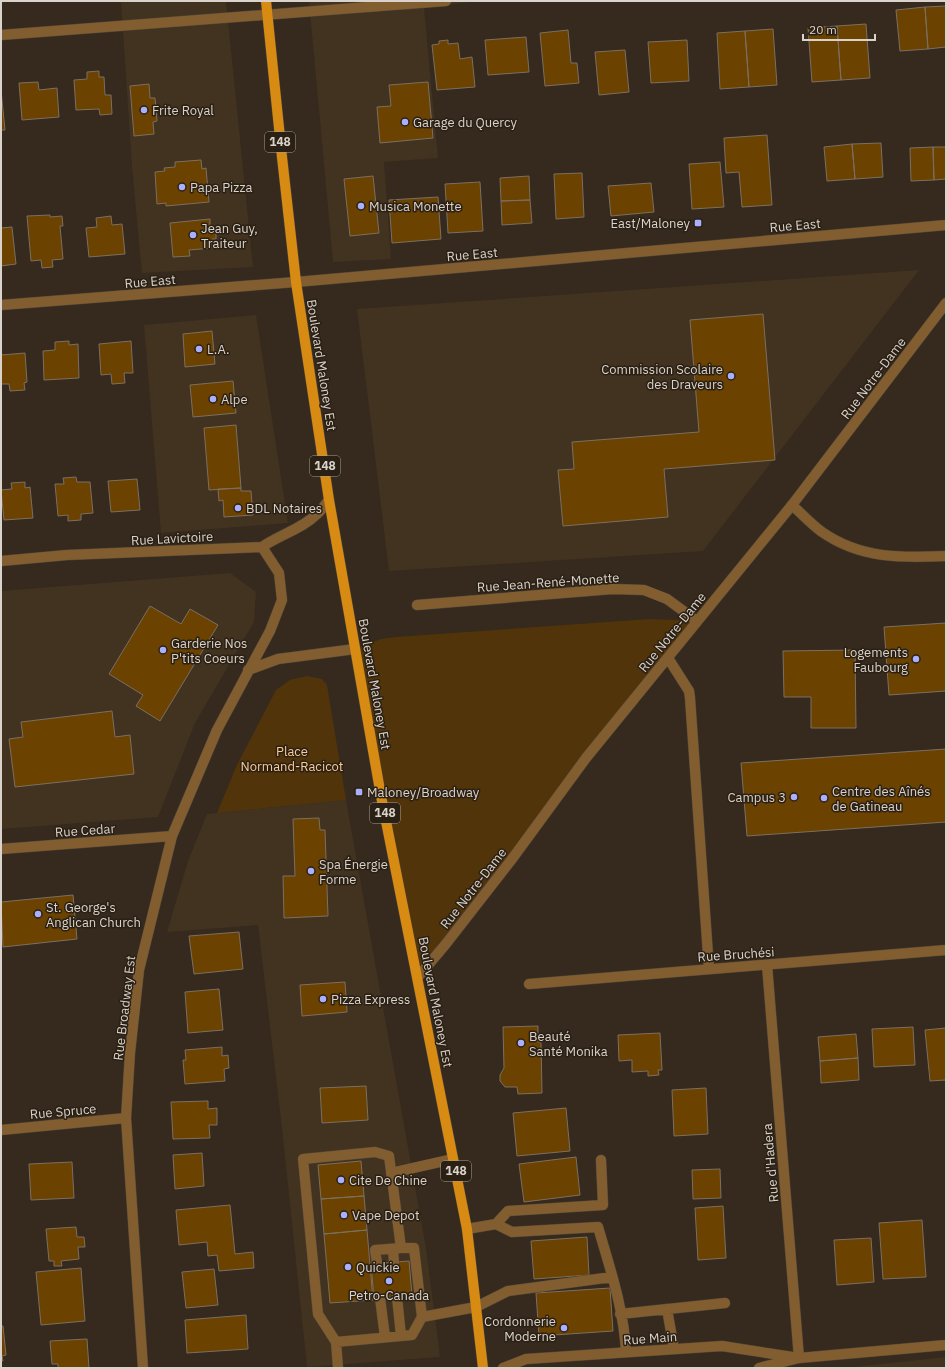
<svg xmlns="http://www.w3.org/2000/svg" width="947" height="1369" font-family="'IBM Plex Sans',sans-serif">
<rect width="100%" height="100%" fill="#352a1d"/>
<path fill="#423220" d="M121,1H226L253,267L142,273L132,167Z
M309,1H478L424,8L438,158L384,162L391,259L333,262Z
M919,270L703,551L389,571L357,309Z
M256,315L288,523L161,533L144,325Z
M230,573L256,592L254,622L195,723L158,817L1,829V591Z
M346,800L426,1248L440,1357L307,1367L282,1128L258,925L167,932L188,861L207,814Z
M946,1357V1368H844Z"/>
<path fill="#52340a" d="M650,619L697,621L418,977L355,649L381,639L396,637Z
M307,676L322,679L327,685L346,800L217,813L237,765L276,690L290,680Z"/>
<path fill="#6b4200" stroke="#7c6f61" d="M946,6V47L928,49L925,7Z
M925,7L928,49L900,51L896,10Z
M866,24L870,78L841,80L837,26Z
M837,26L841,80L812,82L808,28Z
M773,29L777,85L749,87L745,31Z
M568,30L571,63H577L579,83L545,86L540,33Z
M745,31L749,87L720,89L717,33Z
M526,37L529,72L488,75L485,40Z
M448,40V44L458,43L460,59L472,57L475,87L437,90L432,45L439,44V41Z
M687,40L689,81L651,83L648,42Z
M625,50L629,92L599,95L595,52Z
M99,71V77H104L105,95H111L112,114L100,115L99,109L76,110L74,80L87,79V72Z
M38,82L39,90L57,88L59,117L22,120L19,83Z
M428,82L433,138L380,143L377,107L391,106L389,85Z
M149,84L150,98H155L157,121L153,122L154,134L134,136L130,86Z
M1,90L5,130H1Z
M767,135L772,205L742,207L739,172L726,173L724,138Z
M881,143L883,177L855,179L852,144Z
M852,144L855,179L827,181L824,147Z
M933,147H946V179L934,180Z
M933,147L934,180L911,181L910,148Z
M201,160L202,169L206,168L209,202L166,206V203L157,204L155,172L165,171L164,168L175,167V162Z
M720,162L724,207L692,209L689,164Z
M582,173L584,217L556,219L554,174Z
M373,176L379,233L350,236L344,179Z
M529,176L530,200L501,201L500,178Z
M480,182L483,231L448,233L445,184Z
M651,183L654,212L611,216L608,186Z
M438,197L441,239L392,243L389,200Z
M530,200L532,223L502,225L501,201Z
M50,215V217L62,216L63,226H60L63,259L52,260L53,267L42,268L41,260L31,261L27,216Z
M111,216L112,225L122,224L125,254L89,257L86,228L97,227L96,218Z
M210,219V232L216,231V239H212V248L189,250L190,256L173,257L170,223Z
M12,227L16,264L1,266V228Z
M763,314L775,460L664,469L668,517L563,526L558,470L574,469L572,442L699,432L690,320Z
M212,331L215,364L185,367L183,334Z
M69,341V345L78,344L79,378L44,380L43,351L55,350V342Z
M131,341L133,373H124L125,383L112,384L111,374L101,375L99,344Z
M25,353L27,382L24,383L25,390L10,391L9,384H1V355Z
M233,381L236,413L193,417L190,385Z
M236,425L241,488L209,490L204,428Z
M76,477L77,482H90L93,513L81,514V520L68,521V515L58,516L55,484H64L63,478Z
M137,479L140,510L111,512L108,481Z
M25,482V488L30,487L33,518L4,520L1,490L12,489L11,483Z
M241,488V491H251L253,515L224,517L223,500L219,501L218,489Z
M150,606L181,624L190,609L218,625L160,721L136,706L143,695L109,674Z
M946,623V691L889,695L884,627Z
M855,650L856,728H811V697H784L783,651Z
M112,711L115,737L130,735L134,774L15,787L9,739L23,737L21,722Z
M946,749V822L747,836L741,763Z
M319,818L320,830H325L328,916L284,918L283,876H295L293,819Z
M73,895L77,939L3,947L1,902Z
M239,932L243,969L194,974L189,936Z
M345,982L347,1012L302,1016L300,985Z
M219,989L223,1030L188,1033L185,992Z
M538,1026V1042H541L542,1093L518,1094L517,1087H505L500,1081V1075L504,1068L503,1027Z
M913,1027L915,1065L874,1067L872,1029Z
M946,1028V1080L930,1081L925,1030Z
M660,1033L662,1070H658L659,1075L648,1076V1071L632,1072V1060L619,1061L618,1035Z
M856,1034L858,1058L820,1061L818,1037Z
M222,1047V1056L228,1055L229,1068L224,1069L225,1081L185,1084L183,1060H186L185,1050Z
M858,1058L859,1080L821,1083L820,1061Z
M366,1086L368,1120L322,1123L320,1088Z
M706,1088L708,1134L674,1136L672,1090Z
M208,1101V1109L217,1108V1125H209L210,1138L173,1139L171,1102Z
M566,1108L570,1151L517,1156L513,1113Z
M202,1153L204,1186L175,1189L173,1155Z
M576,1157L580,1195L524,1202L519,1164Z
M361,1161L364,1196L321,1199L318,1165Z
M72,1162L74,1198L31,1200L29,1164Z
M720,1169L721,1198L693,1199L692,1170Z
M364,1196L367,1230L324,1234L321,1199Z
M230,1205L235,1254L253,1252L254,1268L219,1271L217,1255L208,1256L207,1242L179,1245L176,1210Z
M723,1206L726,1258L698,1260L695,1208Z
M922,1220L926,1277L883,1279L879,1223Z
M76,1227L77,1237H84L85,1247H78L79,1259L61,1261L62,1266H54V1261H49L46,1229Z
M367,1230L373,1300L330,1303L324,1234Z
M587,1237L589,1275L534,1279L531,1241Z
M871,1238L874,1282L837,1285L834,1240Z
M409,1261L412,1295L374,1299L371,1264Z
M81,1268L85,1321L41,1325L36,1272Z
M214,1269L218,1305L186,1308L182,1272Z
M610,1288L613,1331L539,1336L536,1293Z
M246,1315L248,1349L187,1353L185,1320Z
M1,1326H3L6,1355L2,1356L3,1361H1Z
M87,1339L89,1368H58V1364H52L50,1341Z"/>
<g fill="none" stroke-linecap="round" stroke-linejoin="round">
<g stroke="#4f4539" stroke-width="11">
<path id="service" d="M668,658L689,691L690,698L709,969
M391,1173L453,1159
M496,1224L508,1211L603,1205L601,1160
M467,1229L496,1224L512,1232L598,1227C610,1268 624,1310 626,1352
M393,1249L394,1262
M377,1263L375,1250L401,1248
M397,1297L401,1336
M380,1298L385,1337
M667,1309L674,1349
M620,1314L725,1303
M422,1317L476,1307L508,1291L612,1277
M336,1342L412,1335L422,1317L414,1248H401L389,1156L375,1152L303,1159L318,1314L336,1342L338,1368"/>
</g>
<g stroke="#4f4539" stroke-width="11">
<path id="minor" d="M1,35L446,1
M1,305L296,282L946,225
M792,505C802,514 811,524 822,532C861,559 901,558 946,556
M1,561L67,555L262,547C279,535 302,529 317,514C322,510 325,504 329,500
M417,605L613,589L644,590L667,599L697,621
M248,670L278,659L355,649
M1,849L172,836
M767,965L799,1358
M529,984L946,950
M1,1130L126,1118
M143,1368L126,1118L130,1053L139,970L172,836L217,730L270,631L282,600L279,573L262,547"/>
</g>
<g stroke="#4f4539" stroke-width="11">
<path id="tertiary" d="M418,977L445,945L512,859L586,758L792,505L946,303
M503,1368L526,1359L722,1346L799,1358
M759,1368L799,1358L946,1345"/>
</g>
<g stroke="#4f4539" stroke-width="11">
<path id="primary" d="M266,1L282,157L296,282L329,500L381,796L467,1229L483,1368"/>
</g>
<use href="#service" stroke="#825d30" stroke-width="10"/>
<use href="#minor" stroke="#825d30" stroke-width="10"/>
<use href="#tertiary" stroke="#825d30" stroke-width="10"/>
<use href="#primary" stroke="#d78b12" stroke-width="10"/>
</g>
<g fill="#aab0fb" stroke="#2b2014" stroke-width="1.5">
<circle cx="144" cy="110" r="4"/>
<circle cx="405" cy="122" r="4"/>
<circle cx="182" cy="187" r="4"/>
<circle cx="361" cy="206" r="4"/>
<rect x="694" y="219" width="8" height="8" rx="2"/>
<circle cx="193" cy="235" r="4"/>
<circle cx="199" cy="349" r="4"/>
<circle cx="731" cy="376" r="4"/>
<circle cx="213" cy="399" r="4"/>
<circle cx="238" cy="508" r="4"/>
<circle cx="163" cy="650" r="4"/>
<circle cx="916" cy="659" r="4"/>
<rect x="355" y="788" width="8" height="8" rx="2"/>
<circle cx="794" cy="797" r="4"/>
<circle cx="824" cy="798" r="4"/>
<circle cx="311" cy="871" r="4"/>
<circle cx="38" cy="914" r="4"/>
<circle cx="323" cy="999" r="4"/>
<circle cx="521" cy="1043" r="4"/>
<circle cx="341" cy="1180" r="4"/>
<circle cx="344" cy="1215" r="4"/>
<circle cx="348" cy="1267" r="4"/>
<circle cx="389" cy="1281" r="4"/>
<circle cx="564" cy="1328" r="4"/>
</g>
<g text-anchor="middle" stroke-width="3" stroke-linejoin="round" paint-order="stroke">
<g fill="#2b2014" stroke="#a69d94" stroke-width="1">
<rect x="265" y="132" width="30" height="20" rx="3"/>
<rect x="310" y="456" width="30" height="20" rx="3"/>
<rect x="370" y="803" width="30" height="20" rx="3"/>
<rect x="441" y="1161" width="30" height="20" rx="3"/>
</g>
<g font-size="12" font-weight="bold" fill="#dad3cb">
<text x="280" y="146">148</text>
<text x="325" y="470">148</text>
<text x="385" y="817">148</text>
<text x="456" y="1175">148</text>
</g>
<g font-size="13" fill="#dad3cb" stroke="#2b2014" text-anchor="start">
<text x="152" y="115">Frite Royal</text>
<text x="413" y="127">Garage du Quercy</text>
<text x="190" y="192">Papa Pizza</text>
<text x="369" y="211">Musica Monette</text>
<text x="690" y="228" text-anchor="end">East/Maloney</text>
<text x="201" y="233">Jean Guy,<tspan x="201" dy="15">Traiteur</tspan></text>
<text x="207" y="354">L.A.</text>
<text x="723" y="374" text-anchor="end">Commission Scolaire<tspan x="723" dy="15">des Draveurs</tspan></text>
<text x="221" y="404">Alpe</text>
<text x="246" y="513">BDL Notaires</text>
<text x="171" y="648">Garderie Nos<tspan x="171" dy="15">P'tits Coeurs</tspan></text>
<text x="908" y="657" text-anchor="end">Logements<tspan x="908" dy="15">Faubourg</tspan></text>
<text x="832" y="796">Centre des Aînés<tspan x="832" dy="15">de Gatineau</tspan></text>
<text x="367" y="797">Maloney/Broadway</text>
<text x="786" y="802" text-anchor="end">Campus 3</text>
<text x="319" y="869">Spa Énergie<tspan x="319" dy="15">Forme</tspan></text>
<text x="46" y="912">St. George's<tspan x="46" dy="15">Anglican Church</tspan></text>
<text x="331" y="1004">Pizza Express</text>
<text x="529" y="1041">Beauté<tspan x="529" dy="15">Santé Monika</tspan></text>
<text x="349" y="1185">Cite De Chine</text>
<text x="352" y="1220">Vape Depot</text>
<text x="356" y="1272">Quickie</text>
<text x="389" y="1300" text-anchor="middle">Petro-Canada</text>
<text x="556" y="1326" text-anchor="end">Cordonnerie<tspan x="556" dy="15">Moderne</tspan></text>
</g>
<g font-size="13" fill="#dad3cb" stroke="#2b2014">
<text transform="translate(795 225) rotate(-5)" y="5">Rue East</text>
<text transform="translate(472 254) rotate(-5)" y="5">Rue East</text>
<text transform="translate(150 281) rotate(-5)" y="5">Rue East</text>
<text transform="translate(322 365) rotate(81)" y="5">Boulevard Maloney Est</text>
<text transform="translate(873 378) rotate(-53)" y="5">Rue Notre-Dame</text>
<text transform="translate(172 538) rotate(-3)" y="5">Rue Lavictoire</text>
<text transform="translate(548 582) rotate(-4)" y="5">Rue Jean-René-Monette</text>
<text transform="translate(672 632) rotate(-51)" y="5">Rue Notre-Dame</text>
<text transform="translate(375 684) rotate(80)" y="5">Boulevard Maloney Est</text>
<text transform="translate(85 830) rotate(-4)" y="5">Rue Cedar</text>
<text transform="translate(473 888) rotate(-52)" y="5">Rue Notre-Dame</text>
<text transform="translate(736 954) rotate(-4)" y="5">Rue Bruchési</text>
<text transform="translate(436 1002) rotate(79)" y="5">Boulevard Maloney Est</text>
<text transform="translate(124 1008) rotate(-83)" y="5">Rue Broadway Est</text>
<text transform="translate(63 1111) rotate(-5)" y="5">Rue Spruce</text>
<text transform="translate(770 1163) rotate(-95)" y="5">Rue d'Hadera</text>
<text transform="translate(650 1338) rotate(-4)" y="5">Rue Main</text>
</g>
<g font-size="13" fill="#f9ca96" stroke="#2b2014">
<text x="292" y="756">Place<tspan x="292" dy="15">Normand-Racicot</tspan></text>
</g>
</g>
<rect width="947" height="1369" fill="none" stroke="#dad3cb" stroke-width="4"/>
<path d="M803 34v6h72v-6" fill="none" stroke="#dad3cb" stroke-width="2"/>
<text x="809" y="34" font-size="12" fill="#dad3cb" stroke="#2b2014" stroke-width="3" paint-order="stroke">20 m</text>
</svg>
